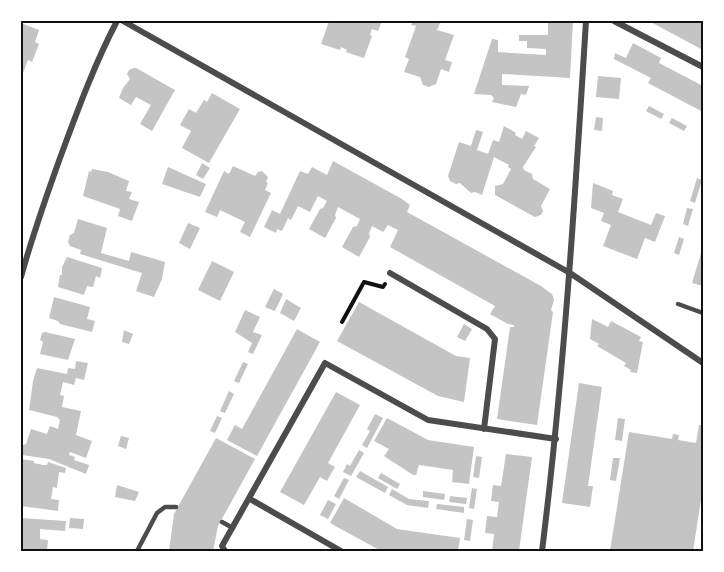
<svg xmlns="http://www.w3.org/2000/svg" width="724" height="572" font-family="Montserrat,sans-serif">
<rect width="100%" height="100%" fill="#fff"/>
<path fill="#c4c4c4" d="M329,21L331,22L382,21L378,31L372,29L370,35L372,36L364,58L346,52L347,50L341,47L340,50L321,44Z
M413,21H441L437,30L454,35L445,60L452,62L449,72L441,69L436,84L429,87L423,85L420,77L404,72L409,59L405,57L416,26L411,25Z
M548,21H573L570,78L502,74V85L529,86L526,95L521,94L516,107L492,102L494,98L491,95L474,94L492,39L498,40V52L546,55V49L527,48V41H519V35H548Z
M649,21H703V50L673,34Z
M21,23L39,30L35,42L39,44L32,62L28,60L23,73L21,72Z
M633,43L661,58L659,63L703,86V112L648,83L651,78L614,59L615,53L626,58Z
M134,68H136L175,90L152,131L140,124L151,105L136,97L131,105L119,98L123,88L130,79L127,74L129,70Z
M598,76L621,78L619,99L596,97Z
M212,93L240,109L209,163L182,148L191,131L180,125L189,109L196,113L204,100L207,102Z
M649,106L664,114L661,119L646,111Z
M596,117L603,118L602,131L594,130Z
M672,118L687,126L684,131L669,123Z
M504,126L516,133L515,135L522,139L526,131L539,138L534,146L536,147L523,167L524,170L532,174L533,179L550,189L541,206L543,211L541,215L535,217L495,195V186L503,184L511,169L508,167L509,165L494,157L482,195L475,192L471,193L460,183L456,184L450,181L448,176L459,142L471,146L476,130L483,132L477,150L488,154L493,140L499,142Z
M333,161L402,199L410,205L407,212L541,286L552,294L554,300L551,310L553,312L537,425L497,419L510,327H514V325L508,324L490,314L495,306L390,247L398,230L388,225L383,232L372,226L369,233L370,237L359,257L342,247L353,227L357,226L360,219L338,207L335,215L336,218L325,238L309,229L320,209L323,208L327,201L318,196L310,212L298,206L291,220L288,218L282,231L277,229L276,233L264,227L272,210L280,214L300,171L308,174L312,167L327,175Z
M202,163L210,168L203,179L196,175Z
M233,166L255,176L258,172L262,171L268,177L266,182L268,183L265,190L271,193L250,237L240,232L245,222L220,210L217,217L205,212L224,171L229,174Z
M168,167L206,184L200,197L162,184Z
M92,169L108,172L129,181L126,191L132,192L129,199L139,202L132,221L118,216L120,209L83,196L89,171L91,172Z
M697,178L702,180L695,203L690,201Z
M593,183L613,191L612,195L623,199L618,212L651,225L656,213L665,216L655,242L645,238L637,259L603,246L611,225L601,221L604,213L591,208Z
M687,208L693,209L688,226L683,224Z
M78,219L107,228L101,253L129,261L131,252L165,262L162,279L154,297L136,291L142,273L80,254L81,250L70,246L68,242L70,235L74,233Z
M188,223L200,228L190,249L179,243Z
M679,237L684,239L679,255L674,253Z
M702,250H703V286L692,283Z
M67,257L102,268L100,278L96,276L93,287L87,286L84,295L58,287L60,275H62V267Z
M212,261L234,272L220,301L198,290Z
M274,289L283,294L275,311L265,307Z
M54,297L90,307L87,319L95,321L92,332L60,324L58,321L49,318Z
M286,299L301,308L294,321L280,313Z
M359,302L456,356L470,358L464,402L438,396L337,341Z
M245,310L260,317L253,332L262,335L253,354L248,352L252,343L235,332Z
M592,319L608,327L611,321L641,337L639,341L643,342L637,373L630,372L631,370L624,366L626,363L597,346L599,344L590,339Z
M464,324L472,329L465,341L457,337Z
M297,329L320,342L257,456L227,440L235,425L242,429Z
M124,330L133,334L129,344L122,342Z
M45,332L75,339L68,360L40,354L43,342L40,340L42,333Z
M76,361L88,363L84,380L76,378L74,385L63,382L60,395L64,396L62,407L81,411L76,435L92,441L86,458L70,452L69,455L75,457L74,460L89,465L86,474L49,459L22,455L21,452L23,445L26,444L31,429L47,434L50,426L58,429L60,420L57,417L29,410L33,381L37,368L67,374L68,368L75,369Z
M243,362L248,364L239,383L234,381Z
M579,383L602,387L588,486H593L590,507L562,503Z
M229,391L234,394L225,413L220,411Z
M336,392L360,405L328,463L335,467L327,481L320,477L304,505L280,492Z
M375,414L383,418L367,448L362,445L370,431L367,429Z
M217,416L222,418L215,433L210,431Z
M387,418L428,440L474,447L469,484L452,482L453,470L419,465L416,475H413L384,456L389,449L374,441Z
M618,418L625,419L622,441L615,440Z
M699,425H703V487L693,551H610L629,432L672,439L673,434L679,435L678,440L696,443Z
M121,436L129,438L126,449L118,446Z
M216,438L255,459L218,526L213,551H169L174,514Z
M359,450L364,453L351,476L343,472L347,464L350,466Z
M506,454L532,457L519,551H492L494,534L485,533L487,516L497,517L499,502L491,501L493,485L501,486Z
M476,456L482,457L479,478L473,477Z
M613,458H620L616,481L610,480Z
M21,459L34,461V463L43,465H47L48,462L66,468L65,473L59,472L57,488L53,487L51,499L59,500L58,511L21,506Z
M360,471L388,487L385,493L356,477Z
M381,473L400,484L397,489L378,478Z
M344,478L349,480L339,499L334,496Z
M117,485L139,492L135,501L115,497Z
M472,488L477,489L474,509L469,508Z
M392,489L409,499L429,501L428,508L407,505L389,495Z
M423,491L445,494L444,500L423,497Z
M450,496L467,498L466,504L449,502Z
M344,498L397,529L460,538L458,551H381L330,523Z
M328,500L336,504L328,519L320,515Z
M437,504L464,507V513L436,509Z
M21,518L66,521L65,531L40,529V539L48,540L47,551H21Z
M70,518L84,519L83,529L69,528Z
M467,519L473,520L470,541L464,540Z"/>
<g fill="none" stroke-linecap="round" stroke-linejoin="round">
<path stroke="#111" stroke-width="4" d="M342,322L364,282L383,287L385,284"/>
<path stroke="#4c4c4c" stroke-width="4.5" d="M678,304L703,313
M222,522L233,528
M137,551L157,513L165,507H176"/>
<path stroke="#4c4c4c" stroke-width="6" d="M123,21L570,273L703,363
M614,21L703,67
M390,273L487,329L495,339L484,429
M21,277C32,237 46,197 60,158C77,112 94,65 117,21
M250,499L341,551
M225,551L222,546L325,363L428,420L556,439
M542,551C564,375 575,198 586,21"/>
</g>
<rect width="724" height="572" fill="none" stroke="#ffffff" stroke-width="45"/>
<rect x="22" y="22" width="680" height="528" fill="none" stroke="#111" stroke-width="2"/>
</svg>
